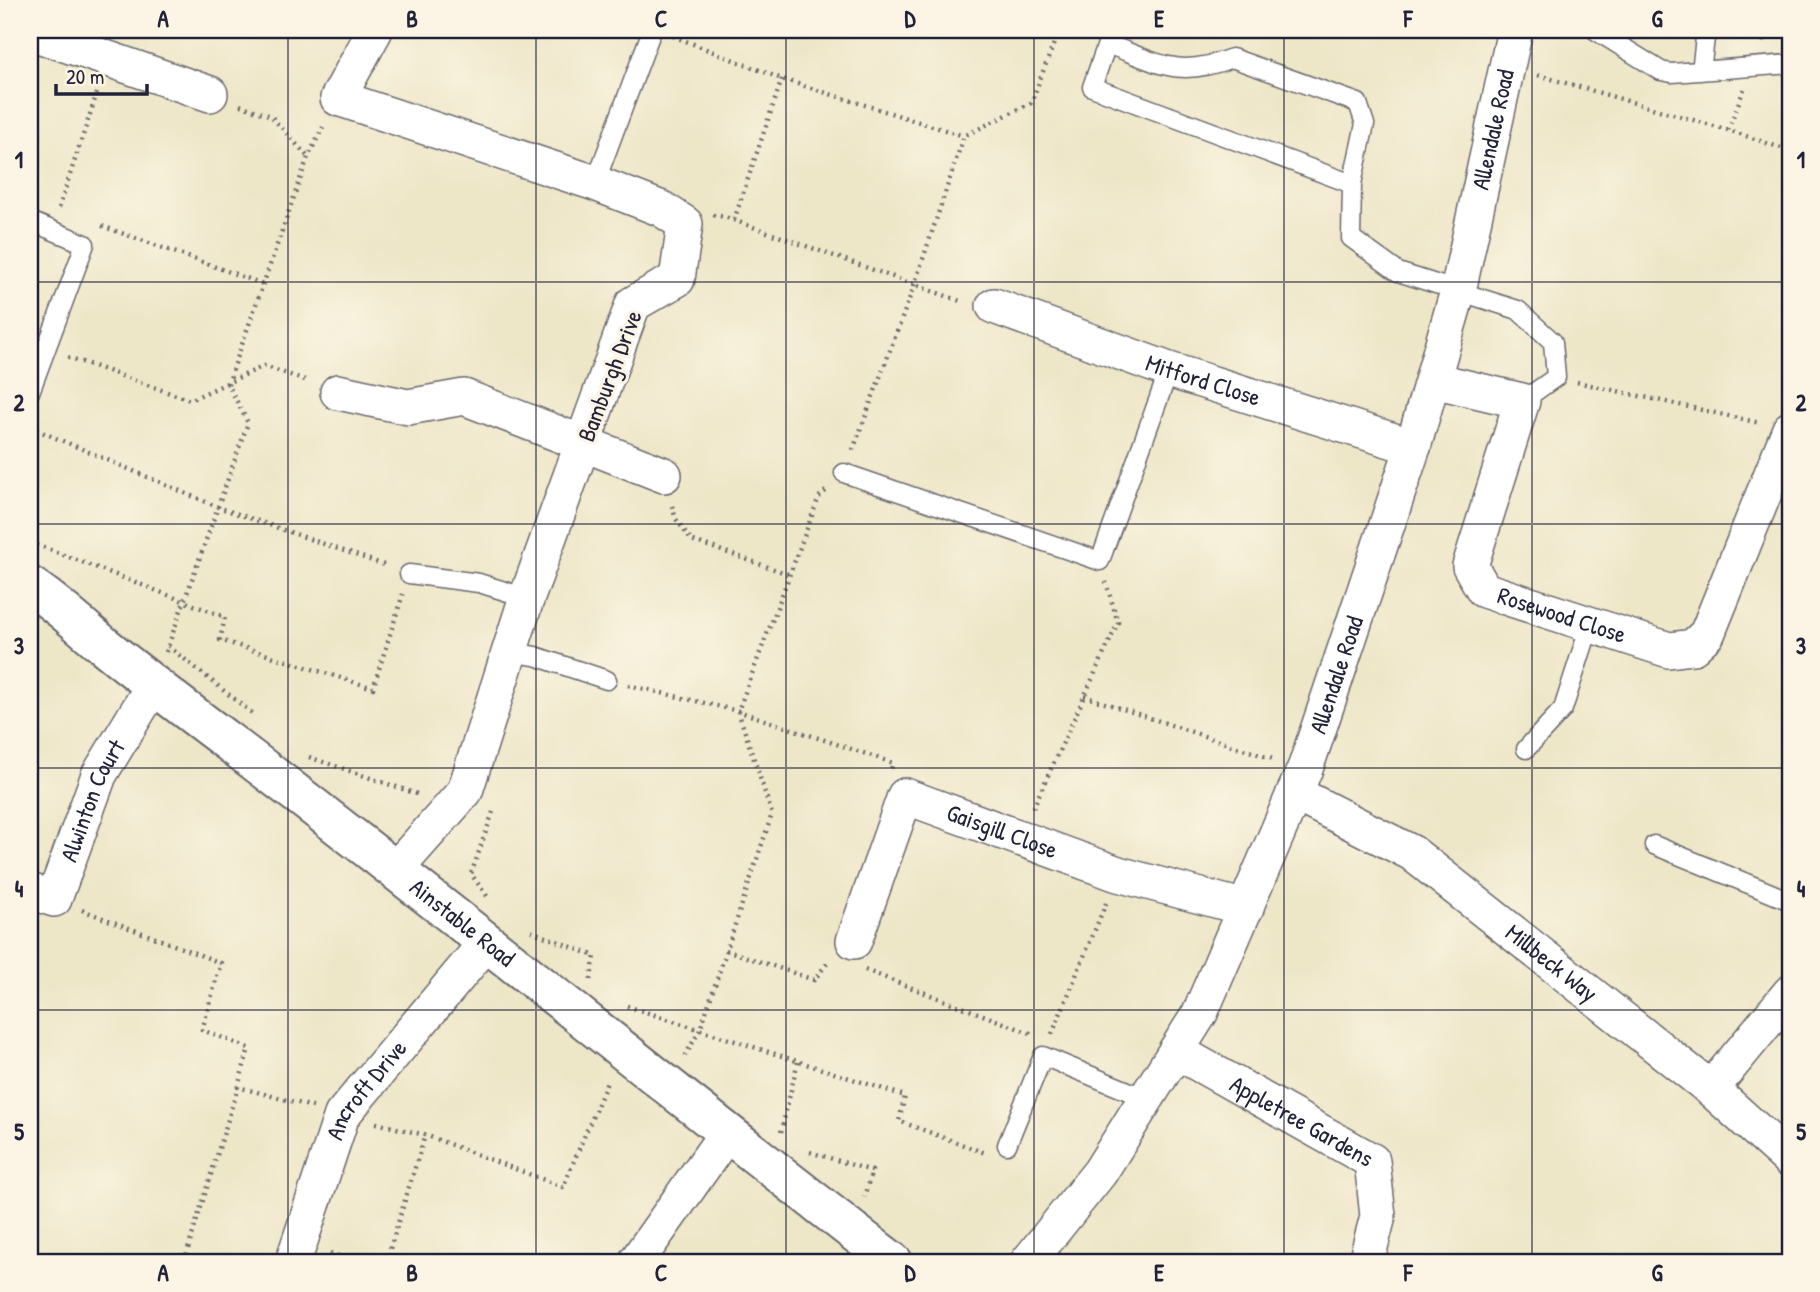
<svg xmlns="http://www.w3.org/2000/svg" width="1820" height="1292" font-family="'Patrick Hand',sans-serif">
<rect width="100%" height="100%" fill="#fcf5e5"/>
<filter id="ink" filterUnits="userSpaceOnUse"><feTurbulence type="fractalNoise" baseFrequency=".0143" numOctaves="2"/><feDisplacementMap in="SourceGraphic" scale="14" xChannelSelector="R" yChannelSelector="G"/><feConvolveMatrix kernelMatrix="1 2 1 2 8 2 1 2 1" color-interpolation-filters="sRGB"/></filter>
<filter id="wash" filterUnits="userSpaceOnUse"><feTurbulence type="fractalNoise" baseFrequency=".00686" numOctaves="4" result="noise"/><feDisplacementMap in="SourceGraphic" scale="28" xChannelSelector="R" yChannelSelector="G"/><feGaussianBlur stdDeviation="1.57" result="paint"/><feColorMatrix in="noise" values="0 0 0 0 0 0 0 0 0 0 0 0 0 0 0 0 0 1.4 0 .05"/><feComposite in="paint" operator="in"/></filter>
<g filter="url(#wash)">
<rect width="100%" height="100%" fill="#ede6c7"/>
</g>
<g filter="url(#ink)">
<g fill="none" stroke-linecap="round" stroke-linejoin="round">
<g stroke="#69676c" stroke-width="21">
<path id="service" d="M1595,30L1661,71L1672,73L1790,64
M1701,71L1706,30
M595,183L652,30
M1352,184L1365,124L1358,103L1232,58C1177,79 1159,63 1107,44L1092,87L1352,184L1351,238L1398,272L1518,310L1553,342L1556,377L1522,401
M30,221L85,244L30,392
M844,473L1100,561L1169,370
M409,574L479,583L527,598
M509,652L535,656L607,680
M1526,749L1563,709L1590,625
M1654,845L1790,901
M1007,1145L1043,1056L1145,1098"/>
</g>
<g stroke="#69676c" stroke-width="38">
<g id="minor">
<path d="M375,30L338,98L595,183L662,209L685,224L677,279L633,304L525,603L465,791L396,869"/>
<path d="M30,32L210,94"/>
<path id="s1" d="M994,306L1169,370L1413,447"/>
<path id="s2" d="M1433,380L1522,401L1470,566L1484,590L1669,650L1693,647L1707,634L1790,429"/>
<path d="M338,392L408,407L464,397L664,475"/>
<path id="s3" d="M1294,793L1412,853L1711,1089L1790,1160"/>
<path id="s4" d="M30,891L54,899L99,775L153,686"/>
<path id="s5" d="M854,941L905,796L1118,874L1246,908"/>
<path id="s6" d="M1176,1051L1372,1161L1378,1216L1366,1262"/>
<path d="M1711,1089L1790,993"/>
<path id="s7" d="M293,1262L342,1115L486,943"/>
<path d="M636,1262L726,1134"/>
<path id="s8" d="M1028,1262L1100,1172L1200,1013L1306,766L1413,447L1458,291L1515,30"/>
</g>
</g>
<g stroke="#69676c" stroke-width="42">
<g id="tertiary">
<path id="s9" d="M30,586C57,603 82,628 107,648C150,683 194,716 238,749C459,916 673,1093 893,1262"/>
</g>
</g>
<path stroke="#69676c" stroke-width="4.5" stroke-dasharray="2 5" stroke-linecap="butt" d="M1034,30L1056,38
M673,36L782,79L964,136
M1762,42L1767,30
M1538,75L1728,130
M1744,89L1728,130L1790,151
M240,105L271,116L308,157
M59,208L98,90
M713,215L725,217L963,302
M734,220L782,79
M102,226L263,284
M68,357L190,400L264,366L308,381
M1577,382L1760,423
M30,427L218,507L387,566
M853,450L914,286L964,136L1031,103L1059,30
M672,506L676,519L691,540L788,574
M30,542L225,617L220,640L373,688L403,594
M168,646L252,713
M166,652L248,423L228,384L308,157L323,127
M628,685L738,711L893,763L891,769
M1084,696L1276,760
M309,757L420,795
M1033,808L1118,623L1106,582
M487,896L471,874L494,809
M82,910L221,963L202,1030L249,1048L238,1087L313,1107
M531,931L595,956L590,982
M726,950L814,980L829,961
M865,970L1030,1033L1032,1036
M627,1006L905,1096L899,1121L985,1153
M1052,1034L1106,903
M685,1056L700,1030L772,814L738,711L819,497L828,489
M376,1123L425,1135L563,1187L608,1080
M781,1132L798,1061
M810,1152L872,1171L864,1197
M330,1253L355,1262
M184,1262L238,1087
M386,1262L425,1135"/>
<use href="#service" stroke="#fff" stroke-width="18"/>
<use href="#minor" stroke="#fff" stroke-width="35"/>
<use href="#tertiary" stroke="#fff" stroke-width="38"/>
</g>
</g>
<path fill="none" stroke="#22223b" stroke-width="2" stroke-opacity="0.55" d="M288,30V1262M536,30V1262M786,30V1262M1034,30V1262M1284,30V1262M1532,30V1262M30,282H1790M30,524H1790M30,768H1790M30,1010H1790"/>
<g text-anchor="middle" stroke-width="6" stroke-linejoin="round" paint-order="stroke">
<g font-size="24" fill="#22223b" stroke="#fcf5e5">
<text dy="8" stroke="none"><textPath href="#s8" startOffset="1236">Allendale Road</textPath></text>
<text transform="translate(610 376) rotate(-69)" y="8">Bamburgh Drive</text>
<text dy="8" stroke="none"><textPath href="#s1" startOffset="222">Mitford Close</textPath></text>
<text dy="8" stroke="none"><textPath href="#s2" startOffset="374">Rosewood Close</textPath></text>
<text dy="8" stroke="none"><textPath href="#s8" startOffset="668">Allendale Road</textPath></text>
<text dy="8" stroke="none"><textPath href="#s4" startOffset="131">Alwinton Court</textPath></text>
<text dy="8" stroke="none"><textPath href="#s5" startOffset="257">Gaisgill Close</textPath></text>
<text dy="8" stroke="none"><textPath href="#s9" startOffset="548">Ainstable Road</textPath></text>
<text dy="8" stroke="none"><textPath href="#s3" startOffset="310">Millbeck Way</textPath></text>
<text dy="8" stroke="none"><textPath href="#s7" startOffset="189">Ancroft Drive</textPath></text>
<text dy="8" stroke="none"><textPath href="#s6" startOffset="144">Appletree Gardens</textPath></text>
</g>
</g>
<rect width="1820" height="1292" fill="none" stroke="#fcf5e5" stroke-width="77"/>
<path d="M56 84v10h91v-10" fill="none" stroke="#22223b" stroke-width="3.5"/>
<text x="66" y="84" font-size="21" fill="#22223b" stroke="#fcf5e5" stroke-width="5" paint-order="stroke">20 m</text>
<rect x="38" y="38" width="1744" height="1216" fill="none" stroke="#22223b" stroke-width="2.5"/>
<g font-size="23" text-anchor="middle" font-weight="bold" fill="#22223b">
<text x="163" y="27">A</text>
<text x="412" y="27">B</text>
<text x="661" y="27">C</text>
<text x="910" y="27">D</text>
<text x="1159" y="27">E</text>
<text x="1408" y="27">F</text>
<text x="1657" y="27">G</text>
<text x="19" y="168">1</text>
<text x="1801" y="168">1</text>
<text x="19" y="411">2</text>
<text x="1801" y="411">2</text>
<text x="19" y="654">3</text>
<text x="1801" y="654">3</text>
<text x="19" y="897">4</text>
<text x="1801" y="897">4</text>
<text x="19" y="1140">5</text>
<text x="1801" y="1140">5</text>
<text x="163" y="1281">A</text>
<text x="412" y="1281">B</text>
<text x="661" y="1281">C</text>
<text x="910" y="1281">D</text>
<text x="1159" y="1281">E</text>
<text x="1408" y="1281">F</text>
<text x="1657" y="1281">G</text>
</g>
</svg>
